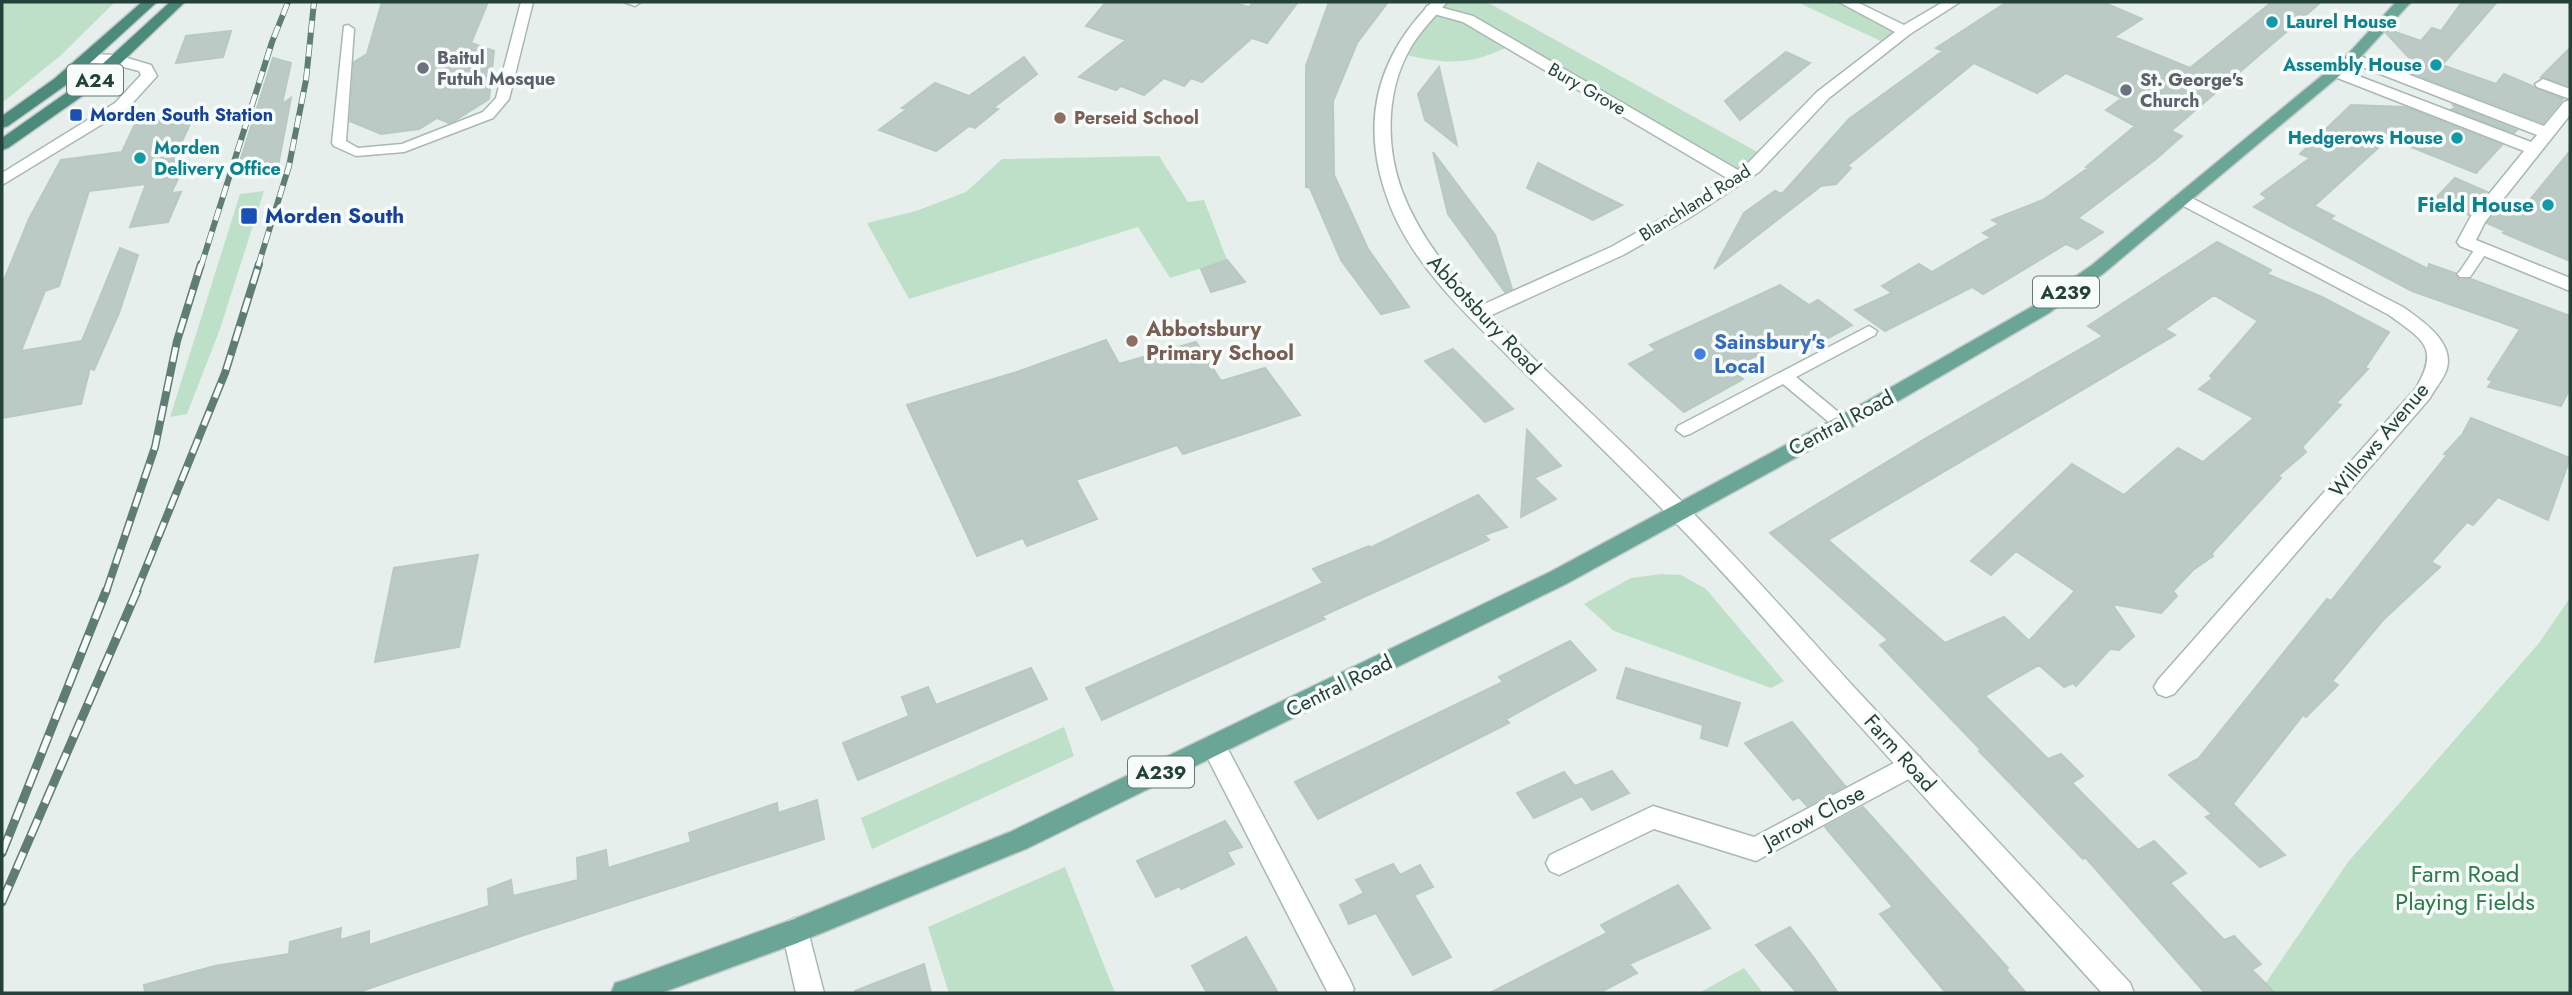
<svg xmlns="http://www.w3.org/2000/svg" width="2572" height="995" font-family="Jost,sans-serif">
<rect width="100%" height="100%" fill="#e6efeb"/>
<path fill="#bfe0c8" d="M2,2H115L60,56L2,103Z
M1444,2H1487L1761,154L1737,173L1514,44C1469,66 1451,65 1402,54L1433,12Z
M1797,2H1840L1900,31L1885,43Z
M1159,156L1188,202L1204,200L1227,260L1170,278L1138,227L909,299L867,223L916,211L966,192L1002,159Z
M264,191L220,329L187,414L170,417L240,194Z
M1661,574L1681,575L1706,589L1784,681L1771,688L1614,631L1584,604L1631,578Z
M2570,598V993H2259L2348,862L2539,643Z
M1064,727L1074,756L872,849L861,818Z
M1065,867L1115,993H949L928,927Z
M1744,968L1763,993H1699Z"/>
<path fill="#bbcac4" stroke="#b8c9c2" stroke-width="2" fill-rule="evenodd" d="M382,2H488L471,43L494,51L489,99L454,121L449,123L437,118L419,129L381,134L350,121L354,62L367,54Z
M1106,2H1231L1249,7L1254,2H1298L1267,43L1252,38L1202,82L1191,78L1184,86L1164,78L1144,95L1121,86L1116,90L1079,77L1126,40L1086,26Z
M1329,2H1388L1357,43L1333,101L1334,175L1368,249L1409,307L1381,314L1341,260L1310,188L1306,187V66Z
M2007,2H2103L2142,19L2114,37L2190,68L2272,2H2321L2171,131L2182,136L2156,159L2078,218L2103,232L2077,249L2066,244L1983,294L1972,287L1885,331L1855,310L1892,293L1882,286L1919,264L1932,272L1991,237L1983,233L1999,224L1992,220L2043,200L2088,168L2086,167L2135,126L2106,110L2122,98L2066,73L2037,93L1974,63L1847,166L1851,168L1836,184L1821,186L1714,269L1744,213L1775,191L1782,194L1849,119L1943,51L1936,48Z
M2462,2H2497L2442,65L2496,84L2504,74L2563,99L2543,123L2411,73L2416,65L2386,33L2389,30L2421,41L2432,28L2441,31Z
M231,31L223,57L176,63L186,36Z
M2570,48V86L2541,77Z
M1786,52L1810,63L1740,120L1725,101Z
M1024,57L1037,74L993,108L998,109L975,128L969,126L936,151L879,130L907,109L902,108L935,83L969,96Z
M273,58L291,63L282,104L291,98L277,171L235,177Z
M1439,67L1457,145L1425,120L1418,94Z
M2351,105L2405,107L2502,145L2476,173L2389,138L2314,206L2334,216L2330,219L2428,269L2429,264L2455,273L2460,280L2471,279L2570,316V388L2561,406L2488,387L2492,381L2488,379L2520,329L2412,291L2254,207L2267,198L2261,194L2310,158L2300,154Z
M2453,105L2517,130L2514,133L2451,109H2456Z
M195,113L173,161L187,160L171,193L181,192L168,222L130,227L146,184L89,191L59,286L45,291L21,351L82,341L120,248L138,255L119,313L94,370L90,368L81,404L2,418V285L29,219L61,160L122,152L136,122Z
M2570,151V261L2503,233L2505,231L2487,223L2506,200L2524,207Z
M1433,152L1495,235L1512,289L1505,292L1448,214Z
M1538,163L1593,191L1622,205L1593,220L1527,188Z
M2455,178L2487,192L2469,215L2434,200Z
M2217,242L2271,270L2267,274L2322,297L2389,332L2365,368L2368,369L2336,403L2341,405L2302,447L2306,452L2278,476L2281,478L2212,553L2213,556L2193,570L2173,591L2177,596L2161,613L2112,604L2134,636L2119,650L2110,649L2076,686L2073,683L2064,687L2039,665L1985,696L2048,759L2061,754L2083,776L2072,783L2138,850L2154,841L2186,873L2170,883L2224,940L2234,936L2261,964L2252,970L2275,993H2205L2085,857L2083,859L1979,751L1981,750L1880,645L1888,640L1770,533L1928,437L2103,336L2088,326ZM2214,295L2258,321L2210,376L2213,378L2199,389L2254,418L2203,462L2178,448L2124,495L2072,464L1971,561L1991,575L2016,551L2075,591L2029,641L2004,617L1945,643L1828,540L2175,335L2165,329Z
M1227,260L1245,282L1211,292L1201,269Z
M1780,285L1809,305L1818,300L1852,325L1806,350L1790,338L1731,369L1743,379L1684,412L1629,364L1656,350L1650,345Z
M1106,340L1119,364L1196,342L1221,381L1265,368L1300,415L1183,454L1177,445L1076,480L1097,519L1027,546L1023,538L977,556L907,405L1017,372Z
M1453,349L1513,409L1485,422L1425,361Z
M2471,418L2570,458L2548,520L2498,497L2473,525L2467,522L2431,562L2440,567L2383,620L2332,681L2338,685L2306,717L2303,715L2233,804L2285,855L2260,867L2206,817L2212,814L2169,775L2199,758L2327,599L2331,601L2447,455L2444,454L2462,435Z
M1527,430L1561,466L1534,478L1556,499L1521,517Z
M1478,495L1507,527L1484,535L1489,540L1322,616L1325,619L1102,720L1086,688L1323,583L1313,569L1369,546L1370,548Z
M478,555L459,647L375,662L394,568Z
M1570,641L1596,670L1506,719L1509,723L1318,819L1295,782L1503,682L1499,677Z
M1031,668L1047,699L858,780L843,743L909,716L902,697L928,687L936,705Z
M1626,668L1740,703L1727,746L1701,738L1703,725L1617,698Z
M1792,722L1845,786L1807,806L1799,797L1793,800L1745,743Z
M1612,771L1629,793L1592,810L1582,796L1534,818L1517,793L1564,772L1575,786Z
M817,800L824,839L524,935L356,993H145L144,985L215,966L289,954L290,942L341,928L340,940L369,931V945L489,906L488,889L511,880L513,896L578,880L577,858L606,850L608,868L691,842L689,833L777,803L778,813Z
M1863,807L2008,968L2006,970L2026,993H1946L1880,914L1893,907L1825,827Z
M1225,821L1242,847L1227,852L1234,864L1181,889L1180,886L1156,897L1137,861Z
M1393,864L1400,875L1420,865L1433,887L1414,895L1451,957L1413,975L1376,913L1349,924L1340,905L1364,893L1356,880Z
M1678,885L1710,928L1629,964L1637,973L1599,993H1490L1607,933L1601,925Z
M1790,927L1814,958L1838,993H1797L1756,945Z
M1246,937L1278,993H1207L1192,966Z
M924,964L931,993H855V991Z"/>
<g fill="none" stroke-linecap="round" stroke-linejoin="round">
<g stroke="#a8b8b2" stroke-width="3">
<path id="service" d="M521,2H533L509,99L493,118L404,152L356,156L334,146L332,143L344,26L348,25L354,29L346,141L358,148L402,144L483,112L496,98Z
M624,2H641L635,6Z
M2482,244L2487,246L2489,249L2487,252L2470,277H2460L2457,274L2460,271L2477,246Z
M1869,326L1877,331L1875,335L1796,377L1848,420L1850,424L1848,428H1836L1783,384L1690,434L1684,436L1676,430L1678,426Z"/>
</g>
<g stroke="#a8b8b2" stroke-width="3">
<path id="minor" d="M1839,2H1857L1904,25L1943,2H1960L1910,34L1829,98L1759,172L1689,218L1623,255L1485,318H1471L1469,314L1471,310L1611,247L1677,210L1727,178L1463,22L1427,12L1425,9L1427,6L1432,5L1473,16L1738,170L1747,164L1817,92L1895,32Z
M2352,53L2544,126L2564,102L2570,100V115L2485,222L2476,240L2570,278V291L2460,246L2457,242L2471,216L2524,151L2330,75L2327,72L2335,67L2340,69L2531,142L2537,135L2347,61L2344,58Z
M88,54L117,55L151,65L157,76L127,109L2,185V173L115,103L141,75L139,71L116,65L83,62L80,59Z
M2543,79L2570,89V99L2537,87L2535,84Z
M2182,193L2403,307C2421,320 2454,341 2447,368C2444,379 2435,388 2430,398L2174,694L2166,697L2158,694L2154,687L2158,680L2416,388C2440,347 2423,340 2389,315L2176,202L2173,198Z
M1214,736L1223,740L1350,980L1354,989L1352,993H1328L1202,747L1205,740Z
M1911,754L1920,757L1923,765L1920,773L1756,861L1654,829L1559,875L1550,871L1546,863L1550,855L1653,806L1754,837Z
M795,918L804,922L808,931L824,993H796L782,931L786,922Z"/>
</g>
<g stroke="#a8b8b2" stroke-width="3">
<path id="tertiary" d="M1432,2H1447C1435,17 1421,30 1411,47C1386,89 1385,145 1402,191C1428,259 1481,306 1532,357C1586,409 1642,460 1694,514C1749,570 1800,628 1852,685C1945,785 2038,884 2130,983L2134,993H2102C2013,894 1922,795 1833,696C1780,637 1728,576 1672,519C1618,463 1562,410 1507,355C1465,313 1419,270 1394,215C1359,135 1371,63 1432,2Z"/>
</g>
<g stroke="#c2cac8" stroke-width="3">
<path id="primary" d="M2396,2H2411L2357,61L2104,273L2049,313L1881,411L1566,584L1028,848L795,944L661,993H611L615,983L625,980L794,919L1010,832L1550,572L1867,401L2035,305L2092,265L2347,55Z"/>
</g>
<g stroke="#c2cac8" stroke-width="3">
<path id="trunk" d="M142,2H157L66,85L8,126L2,128V116L54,79Z
M170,2H185L98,85L8,148L2,150V138L86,79Z"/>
</g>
<use href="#service" fill="#fff" fill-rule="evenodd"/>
<use href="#minor" fill="#fff" fill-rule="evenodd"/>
<use href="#tertiary" fill="#fff" fill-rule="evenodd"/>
<use href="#primary" fill="#6aa596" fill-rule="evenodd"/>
<use href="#trunk" fill="#4c8a7c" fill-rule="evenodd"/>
<g stroke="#5f7d75" stroke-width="6">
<path id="rail-far2" d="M201,266L272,42L288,2
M258,266L289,166L306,80L314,2"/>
</g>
<g stroke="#5f7d75" stroke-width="8">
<path id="rail-far1" d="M106,592L155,447L177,341L201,264
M136,592L225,373L259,264"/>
</g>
<g stroke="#5f7d75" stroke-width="9">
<path id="rail" d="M2,853L106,591
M2,902L137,591"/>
</g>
<use href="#rail-far2" stroke="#f7fbf9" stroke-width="4.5" stroke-dasharray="12" stroke-linecap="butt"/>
<use href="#rail-far1" stroke="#f7fbf9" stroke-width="5" stroke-dasharray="15" stroke-linecap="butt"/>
<use href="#rail" stroke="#f7fbf9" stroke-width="6" stroke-dasharray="18" stroke-linecap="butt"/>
</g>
<g fill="#0f9aa8" stroke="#f7fbf9" stroke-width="2.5">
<circle cx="2272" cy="22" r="7"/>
<circle cx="2436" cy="65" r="7"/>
<circle cx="2457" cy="138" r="7"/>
<circle cx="140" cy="158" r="7"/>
<circle cx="2548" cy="205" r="7"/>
</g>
<g fill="#6b7280" stroke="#f7fbf9" stroke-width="2.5">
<circle cx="423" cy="68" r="7"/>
<circle cx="2126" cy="90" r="7"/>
</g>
<g fill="#1a4fb4" stroke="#f7fbf9" stroke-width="2.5">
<rect x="69" y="108" width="14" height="14" rx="3.5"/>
<rect x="240" y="207" width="18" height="18" rx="3.5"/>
</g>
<g fill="#8d6e63" stroke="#f7fbf9" stroke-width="2.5">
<circle cx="1060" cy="118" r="7"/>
<circle cx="1132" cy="341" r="7"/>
</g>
<circle fill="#3f7fe0" stroke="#f7fbf9" stroke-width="2.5" cx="1700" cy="354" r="7"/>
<g text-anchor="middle" stroke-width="7" stroke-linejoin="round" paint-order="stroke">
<g font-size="18" font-weight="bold" fill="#0d838f" stroke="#f7fbf9" text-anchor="start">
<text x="2286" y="28">Laurel House</text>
<text x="2422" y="71" text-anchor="end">Assembly House</text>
<text x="2443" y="144" text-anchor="end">Hedgerows House</text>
<text x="154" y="154">Morden<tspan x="154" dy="21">Delivery Office</tspan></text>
</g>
<g font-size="18" font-weight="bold" fill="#5b616d" stroke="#f7fbf9" text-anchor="start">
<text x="437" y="64">Baitul<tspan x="437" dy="21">Futuh Mosque</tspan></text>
<text x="2140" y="86">St. George's<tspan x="2140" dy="21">Church</tspan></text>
</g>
<g font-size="18" fill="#24423a" stroke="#f7fbf9">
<text transform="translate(1587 89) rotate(30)" y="6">Bury Grove</text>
<text transform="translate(1695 203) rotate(-32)" y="6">Blanchland Road</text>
</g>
<g font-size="18" font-weight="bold" fill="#164399" stroke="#f7fbf9" text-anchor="start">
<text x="90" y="121">Morden South Station</text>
</g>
<g font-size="18" font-weight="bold" fill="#785e54" stroke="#f7fbf9" text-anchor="start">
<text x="1074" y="124">Perseid School</text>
</g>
<g fill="#f7fbf9" stroke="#637a73" stroke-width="2">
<rect x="67" y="64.5" width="56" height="31" rx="5"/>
<rect x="2033" y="276.5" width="66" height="31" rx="5"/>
<rect x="1128" y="756.5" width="66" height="31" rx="5"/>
</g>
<g font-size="19" font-weight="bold" fill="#24423a">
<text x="95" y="87">A24</text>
<text x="2066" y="299">A239</text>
<text x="1161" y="779">A239</text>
</g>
<g font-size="21" font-weight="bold" fill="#0d838f" stroke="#f7fbf9" text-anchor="end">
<text x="2534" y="212">Field House</text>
</g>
<g font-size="21" font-weight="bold" fill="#164399" stroke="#f7fbf9" text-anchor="start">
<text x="265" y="223">Morden South</text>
</g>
<g font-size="21" fill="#24423a" stroke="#f7fbf9">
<text transform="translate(1484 315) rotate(47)" y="7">Abbotsbury Road</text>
<text transform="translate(1841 423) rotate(-28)" y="7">Central Road</text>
<text transform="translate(2379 440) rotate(-50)" y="7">Willows Avenue</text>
<text transform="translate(1339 686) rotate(-26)" y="7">Central Road</text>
<text transform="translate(1900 753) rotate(48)" y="7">Farm Road</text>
<text transform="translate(1814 817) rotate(-28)" y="7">Jarrow Close</text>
</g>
<g font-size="21" font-weight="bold" fill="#785e54" stroke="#f7fbf9" text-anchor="start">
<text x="1146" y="336">Abbotsbury<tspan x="1146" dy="24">Primary School</tspan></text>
</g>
<g font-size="21" font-weight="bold" fill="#366cbe" stroke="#f7fbf9" text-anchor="start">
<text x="1714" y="349">Sainsbury's<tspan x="1714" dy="24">Local</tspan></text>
</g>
<g font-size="24" fill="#2d7a4b" stroke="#f7fbf9">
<text x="2465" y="882">Farm Road<tspan x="2465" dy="28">Playing Fields</tspan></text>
</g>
</g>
<rect width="2572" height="995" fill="none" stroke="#24423a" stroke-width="7"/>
</svg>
